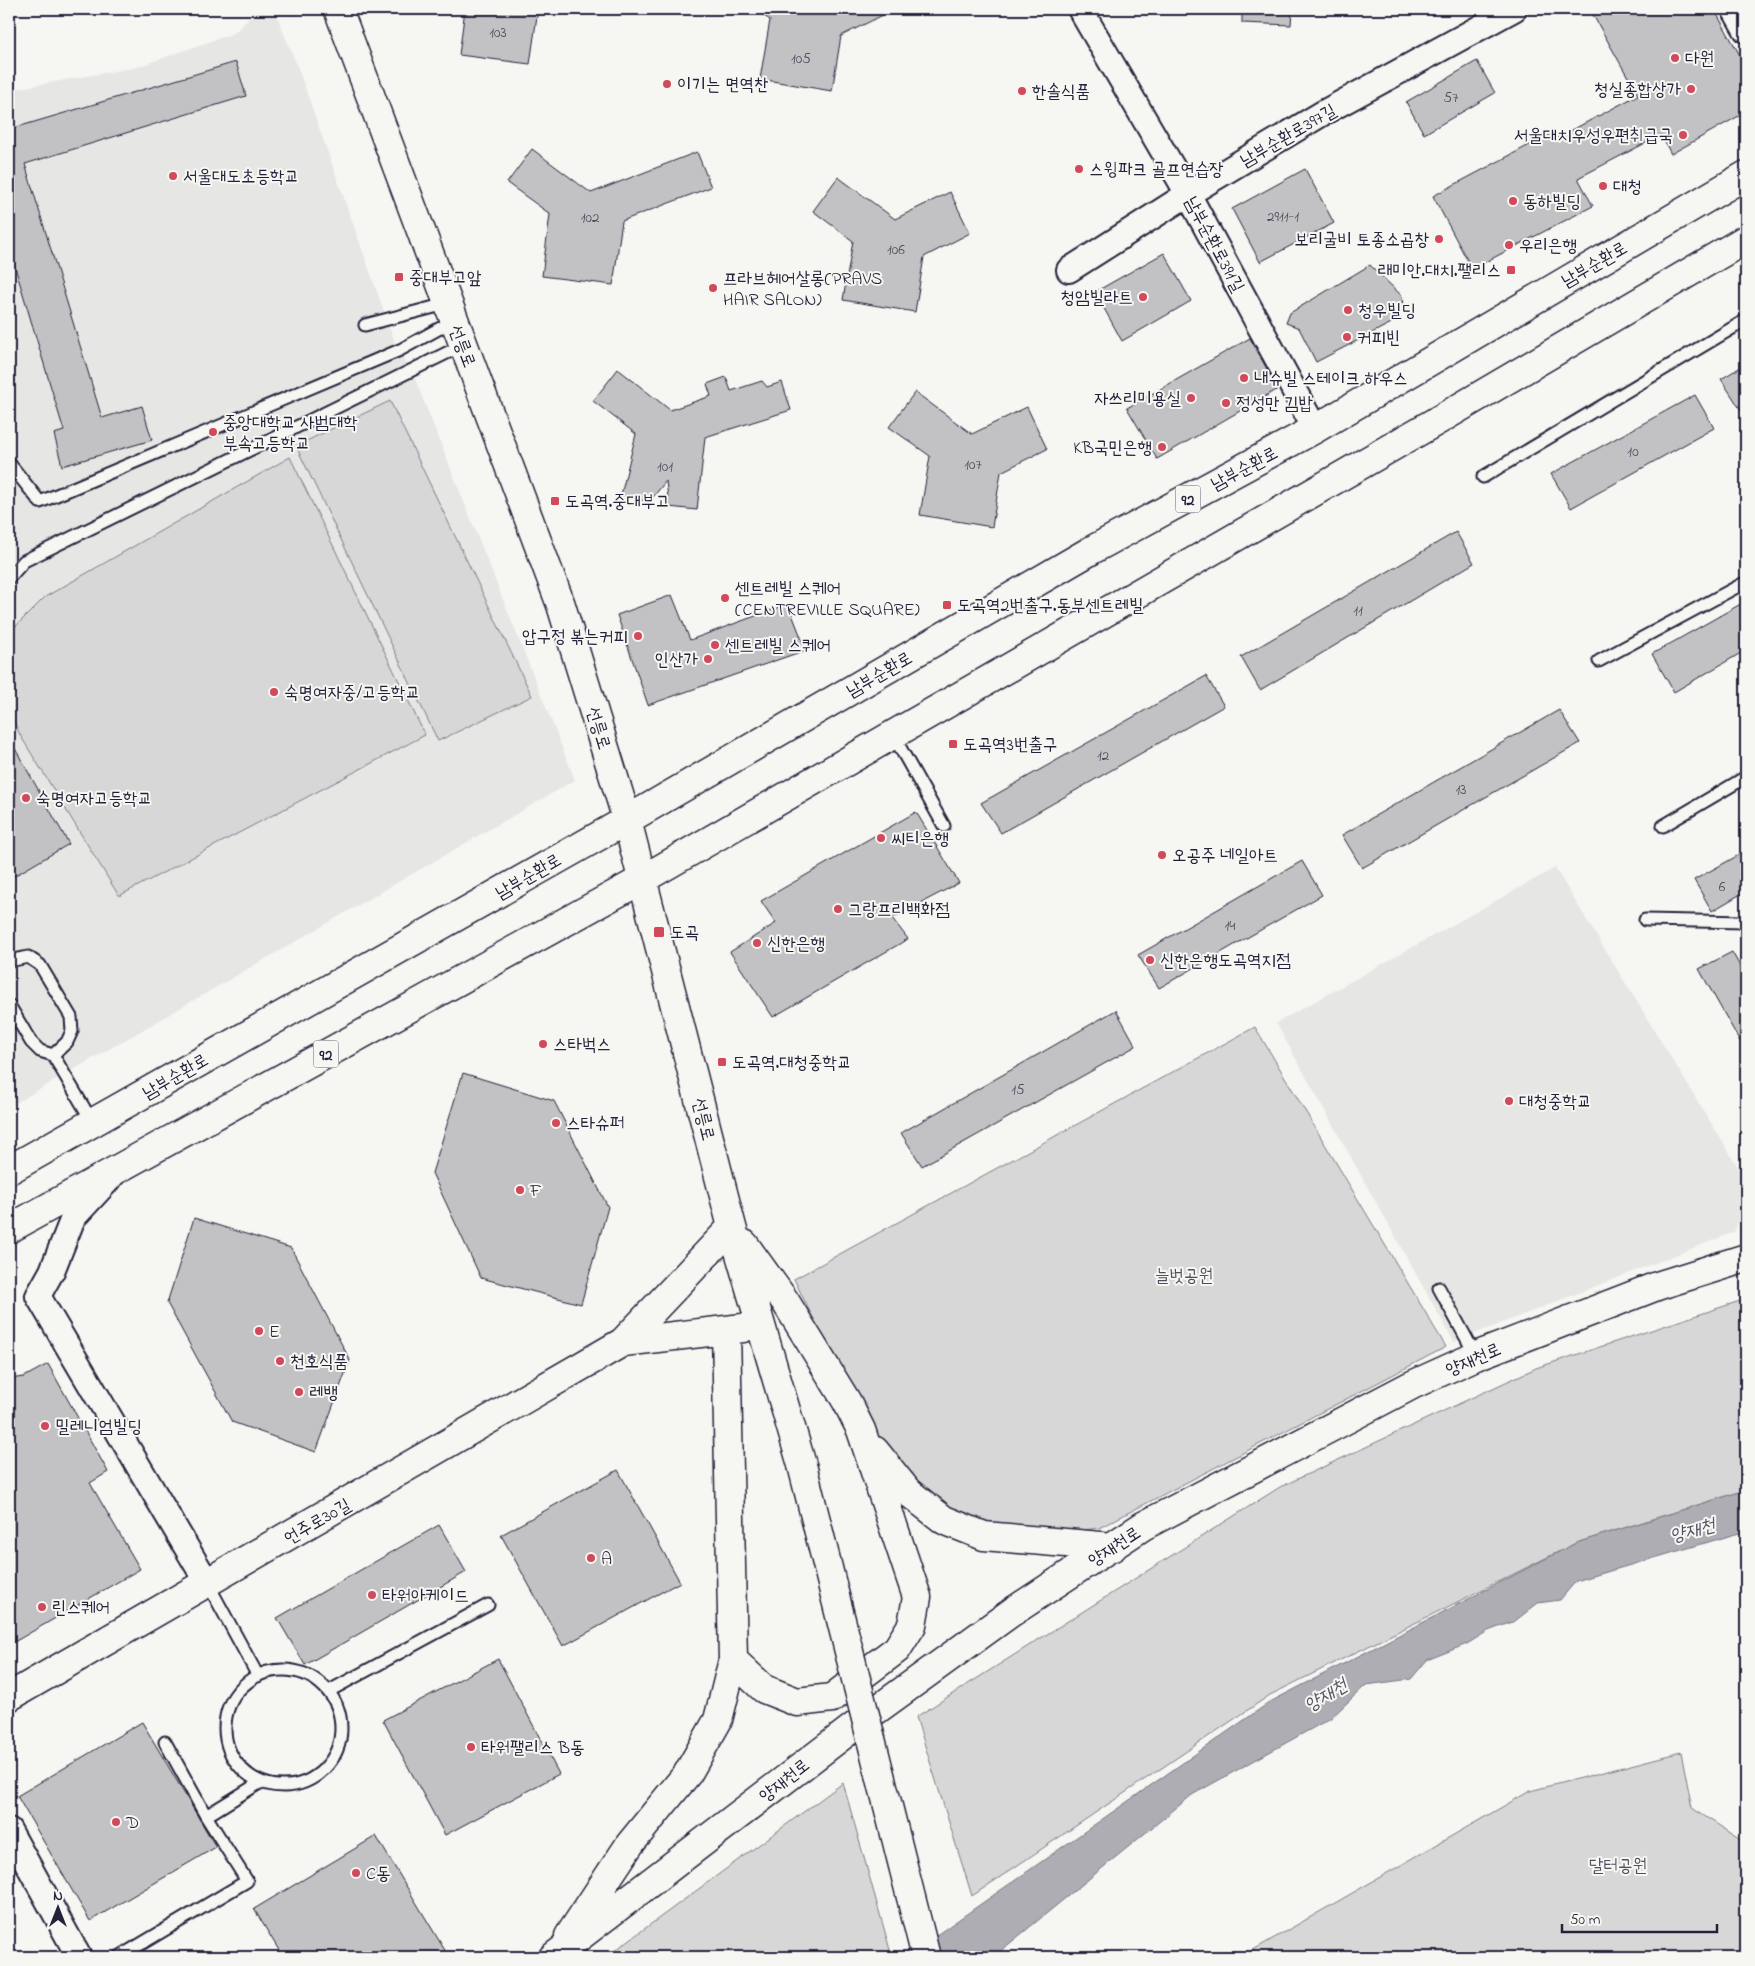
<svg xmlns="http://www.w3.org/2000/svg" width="1755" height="1966" font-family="'Indie Flower','Poor Story',sans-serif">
<rect width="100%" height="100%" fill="#f6f6f2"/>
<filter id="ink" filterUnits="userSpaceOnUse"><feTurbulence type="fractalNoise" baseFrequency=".02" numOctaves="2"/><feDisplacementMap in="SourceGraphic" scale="10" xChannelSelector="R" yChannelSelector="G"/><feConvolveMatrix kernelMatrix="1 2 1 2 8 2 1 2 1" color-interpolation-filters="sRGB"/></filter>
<g filter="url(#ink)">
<path fill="#e6e6e4" d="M259,9H274L298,68L394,340L404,361L411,369L575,780L9,1107V90L137,67L234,33Z
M1555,868L1746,1180V1202L1734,1232L1454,1342L1276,1023Z"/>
<path fill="#d7d7d7" stroke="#7c7c89" d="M390,401L532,696L438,741L296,446Z
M290,457L425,735L119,896L20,735L9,710V644L15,627L45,597Z
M1255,1027L1446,1347L1099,1528L1037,1536L966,1529L889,1475L794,1279Z
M1746,1299V1490L1576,1543L1270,1695L972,1896L916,1717L1280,1487L1536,1368Z
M1681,1752L1692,1808L1746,1843V1957H1241L1530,1791Z
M843,1783L892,1957H606Z"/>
<path fill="#adadb3" stroke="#757583" d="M1746,1490V1531L1576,1581L1560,1600L1538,1603L1515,1621L1488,1631L1467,1644L1427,1660L1411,1679L1366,1685L1331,1718L1192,1795L993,1957H905L1270,1702L1576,1543Z"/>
<path fill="#c2c2c4" stroke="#22223b" d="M465,9H538L530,64L459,55Z
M754,9H895L841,36L832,91L760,79L770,20Z
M1242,9H1292L1291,25L1242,23Z
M1604,9H1714L1746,66V112L1671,154L1661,135L1578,178L1593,206L1472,269L1433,196L1554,132L1557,138L1638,95L1593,15Z
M1477,61L1495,93L1424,134L1406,102Z
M236,62L246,96L25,164L102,418L142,406L152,440L62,466L54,434L64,431L9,247V124L13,123L14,128Z
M532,149L591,193L697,152L711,187L622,221L613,285L542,276L550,214L507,183Z
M1305,169L1334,223L1260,262L1232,209Z
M838,177L895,219L950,192L970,233L924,257L915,312L843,300L853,241L813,211Z
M1164,253L1191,301L1122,341L1095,292Z
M1370,265L1402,296L1403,307L1397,320L1316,362L1299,328L1286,323L1290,313Z
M1250,338L1278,389L1157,459L1127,408Z
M1746,364V418L1721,379Z
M618,369L670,410L711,396L707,384L726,377L731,391L762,381L767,387L782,382L791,410L705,437L697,510L669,507L666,481L649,502L621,495L636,434L593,401Z
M915,392L972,434L1027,407L1047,449L1001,472L992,527L920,515L930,456L889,427Z
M1695,395L1714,428L1571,508L1551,474Z
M1456,532L1474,563L1260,690L1241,657Z
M672,595L690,640L788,604L806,650L648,705L617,615Z
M1746,601V650L1674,692L1652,654Z
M1206,676L1224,706L1001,833L981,803Z
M1559,710L1580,743L1362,868L1342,835Z
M9,738L69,844L9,879Z
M916,812L959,883L892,918L908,939L773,1017L730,952L776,923L761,901Z
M1746,851V891L1712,911L1694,880Z
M1302,861L1322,895L1159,988L1138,955Z
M1732,952L1746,977V1052L1699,969Z
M1116,1010L1136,1046L922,1166L901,1133Z
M463,1073L554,1101L608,1207L581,1304L481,1278L432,1173Z
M194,1218L291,1248L350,1360L316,1452L232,1422L167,1303Z
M48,1364L108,1472L90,1483L140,1569L9,1645V1379L24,1377Z
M618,1470L680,1582L563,1646L501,1535Z
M439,1525L466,1572L305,1665L277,1618Z
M498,1659L559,1774L445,1835L383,1720Z
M142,1722L216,1847L90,1921L17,1796Z
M376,1836L449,1957H283L254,1909Z"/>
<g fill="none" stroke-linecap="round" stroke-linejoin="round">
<g stroke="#22223b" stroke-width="15">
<path id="lane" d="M365,325L446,304
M9,463L40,502L400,350L453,321
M1483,477L1746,320
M9,578L24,561L463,345
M1599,661L1746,582
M893,735L944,826
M1663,826L1746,777
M1645,920L1746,922
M9,961L28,957L40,965L71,1017L72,1031L67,1042L53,1055
M9,1005L31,1042L40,1051L53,1055L93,1123
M1439,1288L1476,1356
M208,1584L258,1676
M225 1728a58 58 0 1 1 116 0a58 58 0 1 1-116 0Z
M329,1691L488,1605
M165,1742L206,1816L261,1782
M119,1957L247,1881L206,1816"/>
</g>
<g stroke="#22223b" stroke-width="28">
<path id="street" d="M1080,9L1188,194L1315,429
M1734,9L1746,30
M1069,270L1188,194L1323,113L1514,9
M111,1177L73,1218L52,1271L38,1296L208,1584
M9,1830L79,1957"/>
</g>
<g stroke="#22223b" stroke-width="31">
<path id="secondary" d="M338,9L561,605L627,820L732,1227L802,1465
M623,1342L743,1328
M875,1451L908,1492L944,1520L984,1536L1113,1547
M733,1660L764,1689L797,1702L832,1698L897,1649L912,1625L917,1597L861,1430L847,1402L785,1301L744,1244
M9,1697L623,1342L732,1227
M569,1936L630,1844L688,1773L718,1720L733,1660L726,1331
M553,1957L864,1719L1012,1612L1143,1526L1412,1385L1476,1356L1657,1286L1746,1258"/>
</g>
<g stroke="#22223b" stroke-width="31">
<path id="primary" d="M9,1170L627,820L1092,550L1315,429L1746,175
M9,1229L643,879L1442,418L1746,239"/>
</g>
<use href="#lane" stroke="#f6f6f2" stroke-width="11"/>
<use href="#street" stroke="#f6f6f2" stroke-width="24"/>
<use href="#secondary" stroke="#f6f6f2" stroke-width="28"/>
<use href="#primary" stroke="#f6f6f2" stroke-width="28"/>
<g stroke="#22223b" stroke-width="31" stroke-linecap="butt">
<path id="secondary-bridge" d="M802,1465L926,1957"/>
</g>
<use href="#secondary-bridge" stroke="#f6f6f2" stroke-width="28"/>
</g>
</g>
<g fill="#d1495b" stroke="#f6f6f2" stroke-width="2">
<circle cx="1675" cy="58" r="5"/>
<circle cx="667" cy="84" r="5"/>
<circle cx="1691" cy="89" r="5"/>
<circle cx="1022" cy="91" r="5"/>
<circle cx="1683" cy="135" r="5"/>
<circle cx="1079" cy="169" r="5"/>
<circle cx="173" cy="176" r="5"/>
<circle cx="1603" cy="186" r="5"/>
<circle cx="1513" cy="201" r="5"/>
<circle cx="1439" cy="239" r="5"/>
<circle cx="1509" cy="245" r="5"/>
<rect x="1506" y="265" width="10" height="10" rx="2.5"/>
<rect x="394" y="272" width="10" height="10" rx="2.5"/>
<circle cx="713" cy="288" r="5"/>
<circle cx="1143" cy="297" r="5"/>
<circle cx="1348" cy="310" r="5"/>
<circle cx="1347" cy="337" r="5"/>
<circle cx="1244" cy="378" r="5"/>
<circle cx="1191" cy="398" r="5"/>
<circle cx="1226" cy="403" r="5"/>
<circle cx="213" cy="432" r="5"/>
<circle cx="1162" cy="447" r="5"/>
<rect x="550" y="496" width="10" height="10" rx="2.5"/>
<circle cx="725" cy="598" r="5"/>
<rect x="942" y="600" width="10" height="10" rx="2.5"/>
<circle cx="638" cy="636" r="5"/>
<circle cx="715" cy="645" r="5"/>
<circle cx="708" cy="659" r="5"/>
<circle cx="274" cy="692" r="5"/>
<rect x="948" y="739" width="10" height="10" rx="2.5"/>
<circle cx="26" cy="798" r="5"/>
<circle cx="881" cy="838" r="5"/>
<circle cx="1162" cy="855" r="5"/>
<circle cx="838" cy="909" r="5"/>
<rect x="653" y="926" width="12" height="12" rx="2.5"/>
<circle cx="757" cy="943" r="5"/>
<circle cx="1150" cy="960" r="5"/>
<circle cx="543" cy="1044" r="5"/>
<rect x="717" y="1057" width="10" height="10" rx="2.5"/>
<circle cx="1509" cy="1101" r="5"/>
<circle cx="556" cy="1123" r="5"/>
<circle cx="520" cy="1190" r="5"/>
<circle cx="259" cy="1331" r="5"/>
<circle cx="280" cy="1361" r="5"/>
<circle cx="299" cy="1392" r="5"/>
<circle cx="45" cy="1426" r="5"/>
<circle cx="591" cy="1558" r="5"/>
<circle cx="372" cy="1595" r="5"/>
<circle cx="42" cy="1607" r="5"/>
<circle cx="471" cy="1747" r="5"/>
<circle cx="116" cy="1822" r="5"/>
<circle cx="356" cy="1873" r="5"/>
</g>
<g text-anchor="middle" stroke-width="4" stroke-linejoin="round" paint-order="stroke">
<g font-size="15" fill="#4a4a5d">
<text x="498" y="37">103</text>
<text x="801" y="63">105</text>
<text x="1451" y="102">57</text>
<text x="1283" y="221">2911-1</text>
<text x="590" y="222">102</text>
<text x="896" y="254">106</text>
<text x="1633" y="456">10</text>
<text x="973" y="469">107</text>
<text x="665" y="471">101</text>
<text x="1358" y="615">11</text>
<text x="1103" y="760">12</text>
<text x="1461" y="794">13</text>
<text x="1722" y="891">6</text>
<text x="1230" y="930">14</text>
<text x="1018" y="1094">15</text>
</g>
<g fill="#f6f6f2" stroke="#626272" stroke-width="1">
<rect x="1175.5" y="485.5" width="25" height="27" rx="4"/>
<rect x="313.5" y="1040.5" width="25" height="27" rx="4"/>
</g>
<g font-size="16" font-weight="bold" fill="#22223b">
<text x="1188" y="505">92</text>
<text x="326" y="1060">92</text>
</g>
<g font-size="18" fill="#22223b" stroke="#f6f6f2" text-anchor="start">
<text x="1685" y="64">다원</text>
<text x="677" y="90">이기는 면역찬</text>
<text x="1681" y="95" text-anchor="end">청실종합상가</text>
<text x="1032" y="97">한솔식품</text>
<text x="1673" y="141" text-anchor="end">서울대치우성우편취급국</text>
<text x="1089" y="175">스윙파크 골프연습장</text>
<text x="183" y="182">서울대도초등학교</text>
<text x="1613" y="192">대청</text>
<text x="1523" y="207">동하빌딩</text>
<text x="1429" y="245" text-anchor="end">보리굴비 토종소곱창</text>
<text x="1519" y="251">우리은행</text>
<text x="1501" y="276" text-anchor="end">래미안.대치.팰리스</text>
<text x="409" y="283">중대부고앞</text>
<text x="723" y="284">프라브헤어살롱(PRAVS<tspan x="723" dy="21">HAIR SALON)</tspan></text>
<text x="1133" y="303" text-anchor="end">청암빌라트</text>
<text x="1358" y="316">청우빌딩</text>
<text x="1357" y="343">커피빈</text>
<text x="1254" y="384">내슈빌 스테이크 하우스</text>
<text x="1181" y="404" text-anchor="end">자쓰리미용실</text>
<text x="1236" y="409">정성만 김밥</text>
<text x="223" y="428">중앙대학교 사범대학<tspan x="223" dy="21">부속고등학교</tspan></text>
<text x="1152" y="453" text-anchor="end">KB국민은행</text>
<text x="565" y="507">도곡역.중대부고</text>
<text x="735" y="594">센트레빌 스퀘어<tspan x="735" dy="21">(CENTREVILLE SQUARE)</tspan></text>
<text x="957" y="611">도곡역2번출구.동부센트레빌</text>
<text x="628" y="642" text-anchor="end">압구정 볶는커피</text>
<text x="725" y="651">센트레빌 스퀘어</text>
<text x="698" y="665" text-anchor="end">인산가</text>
<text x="284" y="698">숙명여자중/고등학교</text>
<text x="963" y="750">도곡역3번출구</text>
<text x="36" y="804">숙명여자고등학교</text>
<text x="891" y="844">씨티은행</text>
<text x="1172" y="861">오공주 네일아트</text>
<text x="848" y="915">그랑프리백화점</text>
<text x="670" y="938">도곡</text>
<text x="767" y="949">신한은행</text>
<text x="1160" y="966">신한은행도곡역지점</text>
<text x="553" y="1050">스타벅스</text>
<text x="732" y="1068">도곡역.대청중학교</text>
<text x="1519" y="1107">대청중학교</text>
<text x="566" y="1129">스타슈퍼</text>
<text x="530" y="1196">F</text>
<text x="269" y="1337">E</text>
<text x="290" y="1367">천호식품</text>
<text x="309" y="1398">레뱅</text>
<text x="55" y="1432">밀레니엄빌딩</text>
<text x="601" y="1564">A</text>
<text x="382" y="1601">타워아케이드</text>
<text x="52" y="1613">린스퀘어</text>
<text x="481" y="1753">타워팰리스 B동</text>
<text x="126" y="1828">D</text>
<text x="366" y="1879">C동</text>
</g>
<g font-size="18" fill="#22223b" stroke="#f6f6f2">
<text transform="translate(1288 135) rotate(-30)" y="6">남부순환로397길</text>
<text transform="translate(1215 244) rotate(62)" y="6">남부순환로391길</text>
<text transform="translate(1594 264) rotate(-30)" y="6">남부순환로</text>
<text transform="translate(463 346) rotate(69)" y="6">선릉로</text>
<text transform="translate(1244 468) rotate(-28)" y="6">남부순환로</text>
<text transform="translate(879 674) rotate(-30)" y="6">남부순환로</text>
<text transform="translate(599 728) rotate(73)" y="6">선릉로</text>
<text transform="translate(528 876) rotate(-30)" y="6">남부순환로</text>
<text transform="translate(175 1076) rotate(-30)" y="6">남부순환로</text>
<text transform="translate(704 1119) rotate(76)" y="6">선릉로</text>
<text transform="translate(1473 1359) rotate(-23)" y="6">양재천로</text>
<text transform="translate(317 1521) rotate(-30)" y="6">언주로30길</text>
<text transform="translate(1114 1546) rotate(-33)" y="6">양재천로</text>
<text transform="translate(784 1780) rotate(-38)" y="6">양재천로</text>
</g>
<g font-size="18" fill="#4f4f62" stroke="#f6f6f2">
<text x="1184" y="1281">늘벗공원</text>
<text x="1618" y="1871">달터공원</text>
</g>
<g font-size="19" font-style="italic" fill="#535365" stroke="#f6f6f2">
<text transform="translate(1692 1529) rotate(-15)" y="7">양재천</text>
<text transform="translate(1325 1694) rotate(-31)" y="7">양재천</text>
</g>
</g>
<rect width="1755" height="1966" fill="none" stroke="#f6f6f2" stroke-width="30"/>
<rect x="15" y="15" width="1725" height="1936" fill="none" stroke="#22223b" stroke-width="2" filter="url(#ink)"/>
<g transform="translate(58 1908)" stroke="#f6f6f2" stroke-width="4" paint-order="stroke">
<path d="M0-4L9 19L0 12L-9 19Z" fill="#22223b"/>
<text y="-8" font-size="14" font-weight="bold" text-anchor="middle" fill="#22223b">N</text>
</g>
<path d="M1562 1924v8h155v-8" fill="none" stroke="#22223b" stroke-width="2.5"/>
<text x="1570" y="1924" font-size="15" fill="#22223b" stroke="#f6f6f2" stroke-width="4" paint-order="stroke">50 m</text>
</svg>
